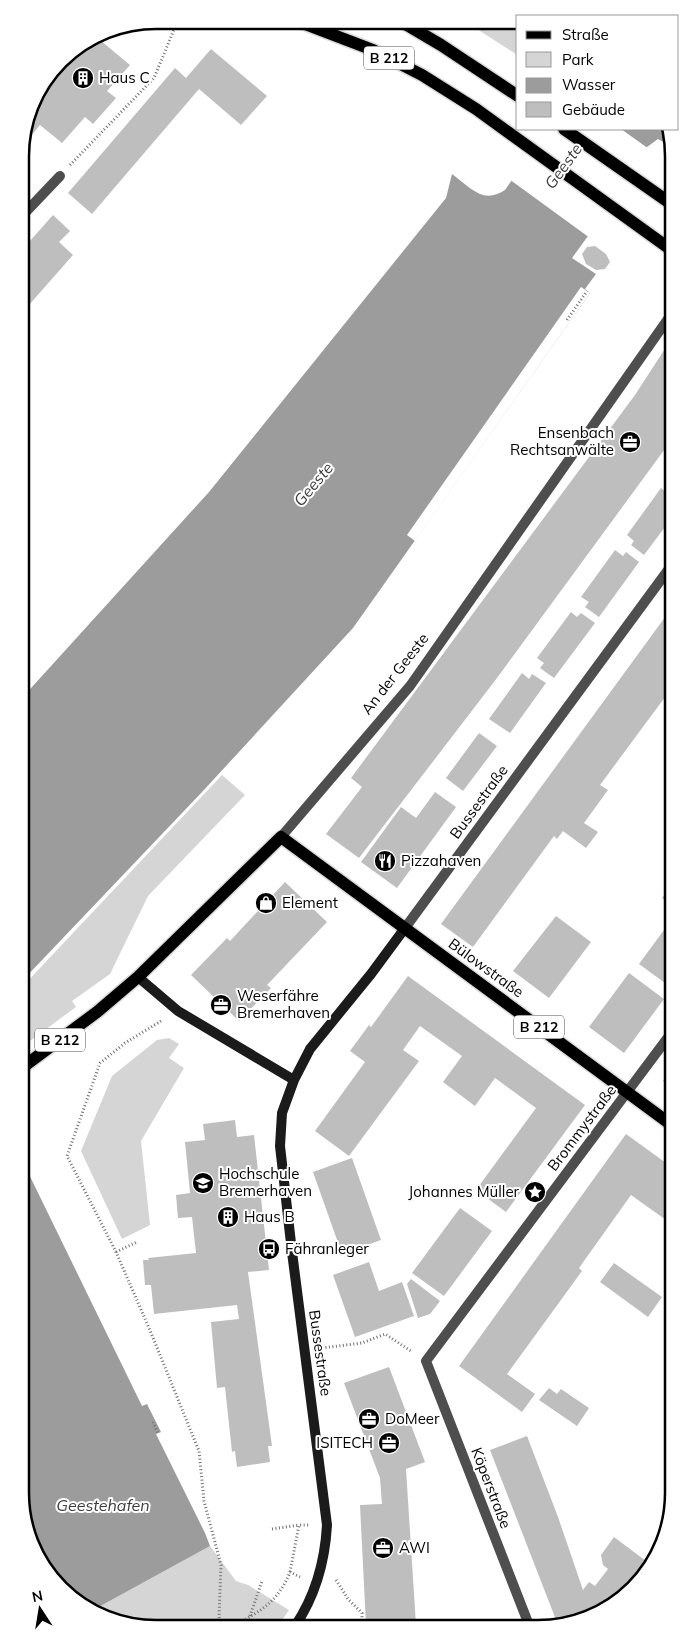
<svg xmlns="http://www.w3.org/2000/svg" width="694" height="1649" font-family="Mulish,sans-serif">
<rect width="100%" height="100%" fill="#fff"/>
<path fill="#d5d5d5" d="M466,22H518V51L516,54Z
M222,775L245,795L148,896L110,974L72,1001L76,1007L23,1046V986Z
M169,1038L179,1044L169,1058L184,1068L141,1141L150,1225L122,1239L81,1151L112,1076L157,1040Z
M210,1546L236,1581L248,1585L289,1610L278,1626H130L95,1609Z"/>
<path fill="#9c9c9c" d="M547,129H669L670,146L658,139L647,147L588,236L572,258L596,274L585,289L590,293L353,628L203,791L23,980L22,698L209,492L446,198L452,174C470,187 483,205 505,190Z
M23,1162L142,1406L147,1404L161,1432L156,1434L205,1533L210,1546L95,1609L66,1595L25,1528Z"/>
<path fill="#fff" d="M544,129H621L649,149L590,238L509,179Z
M581,287L590,293L415,541L407,535Z"/>
<path fill="#bebebe" d="M95,36L130,65L107,91L116,98L93,124L85,117L62,143L40,125L30,137L24,133L34,96L66,54Z
M211,49L267,96L241,125L199,89L92,214L68,193L175,68L186,78Z
M53,215L70,231L59,242L73,255L21,314V251Z
M595,246L606,254L610,262L605,269L596,270L586,264L582,254L587,247Z
M670,341V442L497,678L359,858L326,834L362,787L351,778L635,395Z
M661,488L668,494L671,490V519L644,555L631,545L634,541L627,535Z
M615,550L623,556L626,552L639,562L599,617L585,607L589,602L581,597Z
M671,609V689L600,785L608,790L584,823L598,832L586,848L563,831L557,839L554,836L473,947L441,924Z
M571,612L577,617L581,613L595,623L554,678L540,668L544,663L537,658Z
M522,673L529,679L532,674L546,683L510,733L489,719Z
M479,733L497,746L463,791L446,778Z
M435,792L456,807L397,888L361,862L401,807L416,818Z
M672,876V906L662,898L671,886L666,882Z
M285,882L327,922L267,985L271,988L239,1021L191,975L227,938L230,941Z
M556,916L591,942L549,998L513,971Z
M672,919V982L669,986L639,964Z
M629,973L664,999L624,1053L589,1027Z
M408,976L585,1105L506,1212L476,1190L536,1108L495,1078L475,1106L443,1082L462,1056L420,1026L403,1050L419,1061L349,1156L315,1131L365,1062L350,1051L369,1025L371,1027Z
M672,1069V1088L663,1081Z
M235,1120L237,1137L254,1135L269,1270L248,1272L272,1446H268L270,1462L237,1467L235,1451L232,1452L225,1387L217,1388L211,1322L239,1319L237,1305L154,1314L151,1285H145L143,1260H149L148,1258L196,1253L192,1217L178,1218L176,1195L190,1193L185,1142L205,1140L203,1124Z
M626,1134L673,1168V1225L631,1195L579,1268L582,1271L507,1374L535,1394L522,1412L459,1366Z
M352,1158L381,1240L342,1254L313,1172Z
M460,1208L492,1231L444,1296L412,1273Z
M369,1262L379,1291L402,1282L414,1316L355,1337L333,1275Z
M614,1263L662,1297L648,1317L600,1282Z
M411,1279L440,1301L430,1314L418,1318L407,1284Z
M389,1367L425,1462L406,1469L416,1625H366L360,1505L382,1504L380,1478L344,1383Z
M549,1388L557,1394L561,1389L589,1408L577,1426L539,1400Z
M527,1436L558,1517L583,1590L589,1582L595,1586L608,1569L603,1565L601,1555L614,1537L646,1561L620,1595L573,1624L558,1625L490,1450Z"/>
<g fill="none" stroke-linecap="round" stroke-linejoin="round">
<g stroke="#dbdbdb" stroke-width="15">
<path id="primary" d="M297,21L373,50L422,75L476,109L670,249
M402,22L441,45L518,96
M564,129L670,203
M23,1067L97,1012L138,977L281,837L673,1126"/>
</g>
<path stroke="#707070" stroke-width="3" stroke-dasharray="1 2.5" stroke-linecap="butt" d="M70,165L154,78L178,20
M567,320L587,291
M161,1021L125,1043L100,1063L67,1156L116,1252L149,1328L199,1451L204,1501L221,1565L219,1617L221,1626
M116,1252L137,1242
M322,1348L362,1343L385,1334L411,1351
M153,1422L158,1433
M272,1529L299,1525
M290,1572L299,1525H309
M336,1580L348,1599L362,1613V1625
M250,1616L262,1581
M233,1626C261,1611 278,1602 290,1572L300,1577"/>
<path stroke="#4e4e4e" stroke-width="10" d="M21,217L60,176
M281,837L410,686L670,316
M405,928L671,566
M529,1625L426,1361L672,1032"/>
<path stroke="#1b1b1b" stroke-width="10" d="M138,977L178,1011L294,1080
M295,1626C316,1595 325,1561 327,1525L292,1252L280,1146L282,1113L294,1080L310,1049L371,974L405,928"/>
<use href="#primary" stroke="#000" stroke-width="12"/>
</g>
<defs>
<g id="building-disc" transform="scale(1.125)"><circle r="9.5" fill="#000" stroke="#fff"/><path d="M-4-6H4V6H1V3H-1V6H-4ZM-2.5-4.3h1.7v1.8h-1.7ZM.8-4.3h1.7v1.8H.8ZM-2.5-1h1.7V.8h-1.7ZM.8-1h1.7V.8H.8Z" fill="#fff"/></g>
<g id="office-disc" transform="scale(1.125)"><circle r="9.5" fill="#000" stroke="#fff"/><path d="M-6-3h4V-5.5h4V-3h4V5H-6ZM-1-4.5V-3h2v-1.5ZM-6 0V1H6V0Z" fill="#fff"/></g>
<g id="restaurant-disc" transform="scale(1.125)"><circle r="9.5" fill="#000" stroke="#fff"/><path d="M-5-6h1v4h1v-4h1v4h1v-4h1v5L-1.5 .5V6h-2V.5L-5-1ZM5-6V6H3V1.5H1.5Q1.5-4 5-6Z" fill="#fff"/></g>
<g id="shop-disc" transform="scale(1.125)"><circle r="9.5" fill="#000" stroke="#fff"/><path d="M-5-2.5h2.3a2.7 3.5 0 0 1 5.4 0H5L5.5 6h-11ZM-1.5-2.5h3a1.5 2.3 0 0 0-3 0Z" fill="#fff"/></g>
<g id="university-disc" transform="scale(1.125)"><circle r="9.5" fill="#000" stroke="#fff"/><path d="M0-5L7-2L0 1L-7-2ZM-4 1L0 2.5L4 1V4Q0 6-4 4Z" fill="#fff"/></g>
<g id="sight-disc" transform="scale(1.125)"><circle r="9.5" fill="#000" stroke="#fff"/><path d="M0-6L1.8-2.2L6-1.7L2.9 1.2L3.7 5.4L0 3.3L-3.7 5.4L-2.9 1.2L-6-1.7L-1.8-2.2Z" fill="#fff"/></g>
<g id="bus-disc" transform="scale(1.125)"><circle r="9.5" fill="#000" stroke="#fff"/><path d="M-5-6H5V4H4V6H2V4H-2V6H-4V4H-5ZM-3.5-4V0h7V-4ZM-3.5 1.2v1.5H-2V1.2ZM2 1.2v1.5H3.5V1.2Z" fill="#fff"/></g>
</defs>
<g fill-rule="evenodd">
<use href="#building-disc" x="83" y="78"/>
<use href="#office-disc" x="630" y="442"/>
<use href="#restaurant-disc" x="385" y="861"/>
<use href="#shop-disc" x="266" y="903"/>
<use href="#office-disc" x="221" y="1005"/>
<use href="#university-disc" x="203" y="1183"/>
<use href="#sight-disc" x="535" y="1192"/>
<use href="#building-disc" x="228" y="1217"/>
<use href="#bus-disc" x="269" y="1249"/>
<use href="#office-disc" x="369" y="1419"/>
<use href="#office-disc" x="389" y="1443"/>
<use href="#office-disc" x="383" y="1548"/>
</g>
<g text-anchor="middle" stroke-width="4" stroke-linejoin="round" paint-order="stroke">
<g fill="#fff" stroke="#4c4c4c" stroke-width="1">
<rect x="364" y="46.5" width="50" height="23" rx="4"/>
<rect x="514" y="1015.5" width="50" height="23" rx="4"/>
<rect x="35" y="1028.5" width="50" height="23" rx="4"/>
</g>
<g font-size="14" font-weight="bold" fill="#000">
<text x="389" y="63">B 212</text>
<text x="539" y="1032">B 212</text>
<text x="60" y="1045">B 212</text>
</g>
<g font-size="15" fill="#000" stroke="#fff" text-anchor="start">
<text x="99" y="83">Haus C</text>
<text x="614" y="438" text-anchor="end">Ensenbach<tspan x="614" dy="17">Rechtsanwälte</tspan></text>
<text x="401" y="866">Pizzahaven</text>
<text x="282" y="908">Element</text>
<text x="237" y="1001">Weserfähre<tspan x="237" dy="17">Bremerhaven</tspan></text>
<text x="219" y="1179">Hochschule<tspan x="219" dy="17">Bremerhaven</tspan></text>
<text x="519" y="1197" text-anchor="end">Johannes Müller</text>
<text x="244" y="1222">Haus B</text>
<text x="285" y="1254">Fähranleger</text>
<text x="385" y="1424">DoMeer</text>
<text x="373" y="1448" text-anchor="end">ISITECH</text>
<text x="399" y="1553">AWI</text>
</g>
<g font-size="15" fill="#000" stroke="#fff">
<text transform="translate(395 674) rotate(-52)" y="5">An der Geeste</text>
<text transform="translate(479 802) rotate(-54)" y="5">Bussestraße</text>
<text transform="translate(486 968) rotate(36)" y="5">Bülowstraße</text>
<text transform="translate(582 1128) rotate(-53)" y="5">Brommystraße</text>
<text transform="translate(320 1353) rotate(82)" y="5">Bussestraße</text>
<text transform="translate(491 1488) rotate(69)" y="5">Köperstraße</text>
</g>
<g font-size="16" font-style="italic" fill="#3d3d3d" stroke="#fff">
<text transform="translate(563 166) rotate(-54)" y="6">Geeste</text>
<text transform="translate(313 484) rotate(-50)" y="6">Geeste</text>
<text x="103" y="1511">Geestehafen</text>
</g>
</g>
<path d="M0 0H694V1649H0ZM156 29H538A127 127 0 0 1 665 156V1493A127 127 0 0 1 538 1620H156A127 127 0 0 1 29 1493V156A127 127 0 0 1 156 29Z" fill="#fff" fill-rule="evenodd"/>
<path fill="none" stroke="#000" stroke-width="2.5" d="M156 29H538A127 127 0 0 1 665 156V1493A127 127 0 0 1 538 1620H156A127 127 0 0 1 29 1493V156A127 127 0 0 1 156 29Z"/>
<rect x="516" y="15" width="162" height="115" fill="#ffffff" stroke="#999999"/>
<rect x="526" y="31" width="25" height="8" fill="#000000" stroke="#999999"/>
<text x="562" y="40" font-size="15" fill="#000000">Straße</text>
<rect x="526" y="52" width="25" height="15" fill="#d5d5d5" stroke="#999999"/>
<text x="562" y="65" font-size="15" fill="#000000">Park</text>
<rect x="526" y="78" width="25" height="15" fill="#9c9c9c" stroke="#999999"/>
<text x="562" y="90" font-size="15" fill="#000000">Wasser</text>
<rect x="526" y="102" width="25" height="15" fill="#bebebe" stroke="#999999"/>
<text x="562" y="115" font-size="15" fill="#000000">Gebäude</text>
<g transform="translate(40 1609) rotate(348)" stroke="#ffffff" stroke-width="4" paint-order="stroke">
<path d="M0-4L9 19L0 12L-9 19Z" fill="#000000"/>
<text y="-8" font-size="14" font-weight="bold" text-anchor="middle" fill="#000000">N</text>
</g>
</svg>
